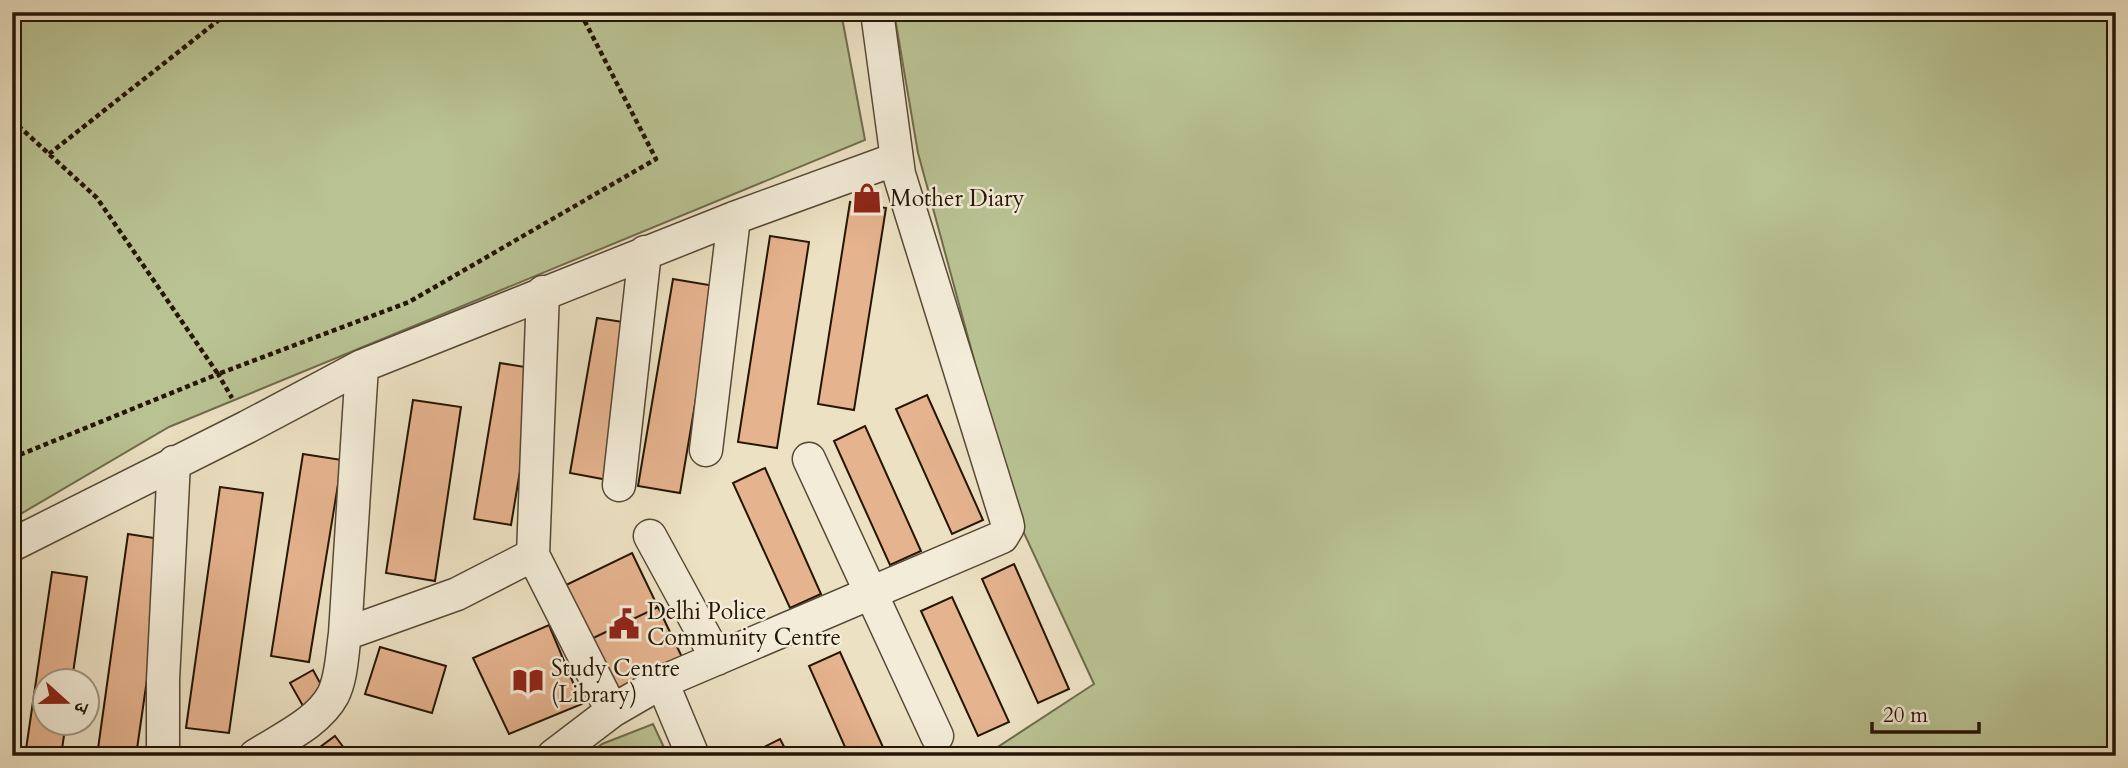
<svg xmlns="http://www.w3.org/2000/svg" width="2128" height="768" font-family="Cardo,'Noto Serif Devanagari',serif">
<rect width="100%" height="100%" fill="#ece1c3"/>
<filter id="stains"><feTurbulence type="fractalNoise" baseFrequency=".00286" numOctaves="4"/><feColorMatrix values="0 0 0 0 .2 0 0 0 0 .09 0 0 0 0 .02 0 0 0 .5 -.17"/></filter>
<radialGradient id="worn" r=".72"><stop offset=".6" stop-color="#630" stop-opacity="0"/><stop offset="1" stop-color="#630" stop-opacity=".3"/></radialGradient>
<path fill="#b9c293" stroke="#6f6c4c" stroke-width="2" d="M12,12H841L865,140L169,427L12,519Z
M894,12H2116L2115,756H984L1094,684L1017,518L918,153Z
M653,724L668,756H587L602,744Z"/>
<path fill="#e5b38e" stroke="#251504" stroke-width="2" d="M850,202L886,208L854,410L818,404Z
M770,236L809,242L777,448L738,442Z
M673,279L715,286L680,493L638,486Z
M597,318L636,324L608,480L570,473Z
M500,363L537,369L511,525L474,519Z
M927,395L983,520L952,534L896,409Z
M413,400L461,407L435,581L386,573Z
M865,426L921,551L890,565L834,441Z
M303,454L342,460L309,662L271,656Z
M765,468L821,594L790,608L733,483Z
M220,487L263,493L229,733L186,728Z
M128,534L167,540L136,756H97Z
M632,553L682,657L613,691L564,586Z
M1014,564L1069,689L1038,703L982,579Z
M52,572L87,577L72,680H46V722H66L61,756H25Z
M952,597L1009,722L978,736L921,611Z
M658,607L682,657L613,691L589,640Z
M549,625L582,704L509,734L473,658Z
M380,647L446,666L432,713L365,694Z
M840,652L887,756H849L809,666Z
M313,670L326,694L303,706L290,683Z
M335,736L350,756H314L312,753Z
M780,739L789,756H751L750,754Z"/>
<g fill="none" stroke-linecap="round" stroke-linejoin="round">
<g stroke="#574834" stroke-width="35">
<path id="street" d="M706,450L734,218
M809,459L937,736
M619,485L645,252
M650,536L717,659
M12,545L247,427L362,366L734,218L896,159
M533,555L543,292
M345,634L457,594L533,555L612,711
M662,682L693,756
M163,756V680L174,462
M255,756C281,739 318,723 333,695C342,677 342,653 345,634L362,366
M553,756L612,711L662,682L1002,537L1008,527L1007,522L899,174L877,12"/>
</g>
<path stroke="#251504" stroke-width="4.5" stroke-dasharray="5 3.5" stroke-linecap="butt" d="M12,120L97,198L218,374L409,302L656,159L580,12
M49,154L229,12
M12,458L218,374L232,398"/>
<use href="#street" stroke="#f3ecd8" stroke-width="32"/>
</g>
<defs>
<g id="shop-bare" transform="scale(2.415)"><path d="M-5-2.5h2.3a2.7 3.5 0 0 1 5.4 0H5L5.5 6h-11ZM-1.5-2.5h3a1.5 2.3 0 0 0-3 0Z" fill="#8f2418" stroke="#f3ecd8" stroke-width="2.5" paint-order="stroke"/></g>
<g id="civic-bare" transform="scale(2.415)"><path d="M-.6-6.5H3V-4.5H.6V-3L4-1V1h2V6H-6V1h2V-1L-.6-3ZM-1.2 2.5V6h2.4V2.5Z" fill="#8f2418" stroke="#f3ecd8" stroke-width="2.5" paint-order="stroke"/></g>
<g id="library-bare" transform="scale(2.415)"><path d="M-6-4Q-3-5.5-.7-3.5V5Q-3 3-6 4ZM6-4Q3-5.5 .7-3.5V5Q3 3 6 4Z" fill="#8f2418" stroke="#f3ecd8" stroke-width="2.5" paint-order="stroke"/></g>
</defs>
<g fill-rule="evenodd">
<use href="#shop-bare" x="867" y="198"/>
<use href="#civic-bare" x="624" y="624"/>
<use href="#library-bare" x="528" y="681"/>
</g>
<g text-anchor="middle" stroke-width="5" stroke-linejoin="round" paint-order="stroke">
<g font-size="23" fill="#251504" stroke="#f3ecd8" text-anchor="start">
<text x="890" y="206">Mother Diary</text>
<text x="647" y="619">Delhi Police<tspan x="647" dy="26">Community Centre</tspan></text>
<text x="551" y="676">Study Centre<tspan x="551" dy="26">(Library)</tspan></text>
</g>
</g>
<rect width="2128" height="768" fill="none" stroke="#ece1c3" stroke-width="42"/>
<rect x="14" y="14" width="2100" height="740" fill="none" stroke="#251504" stroke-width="3.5"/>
<rect x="21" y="21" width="2086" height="726" fill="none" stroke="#251504" stroke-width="2"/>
<g transform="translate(66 702) rotate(111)"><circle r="33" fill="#f3ecd8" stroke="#a19683" stroke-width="2"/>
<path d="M0-5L12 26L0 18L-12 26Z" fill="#8f2418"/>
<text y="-10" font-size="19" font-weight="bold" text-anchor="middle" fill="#251504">उ</text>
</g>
<path d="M1872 722v10h107v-10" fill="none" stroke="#251504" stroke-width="3.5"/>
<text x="1883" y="722" font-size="21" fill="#251504" stroke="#f3ecd8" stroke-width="5" paint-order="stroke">20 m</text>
<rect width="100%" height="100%" filter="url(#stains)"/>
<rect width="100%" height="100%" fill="url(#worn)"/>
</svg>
